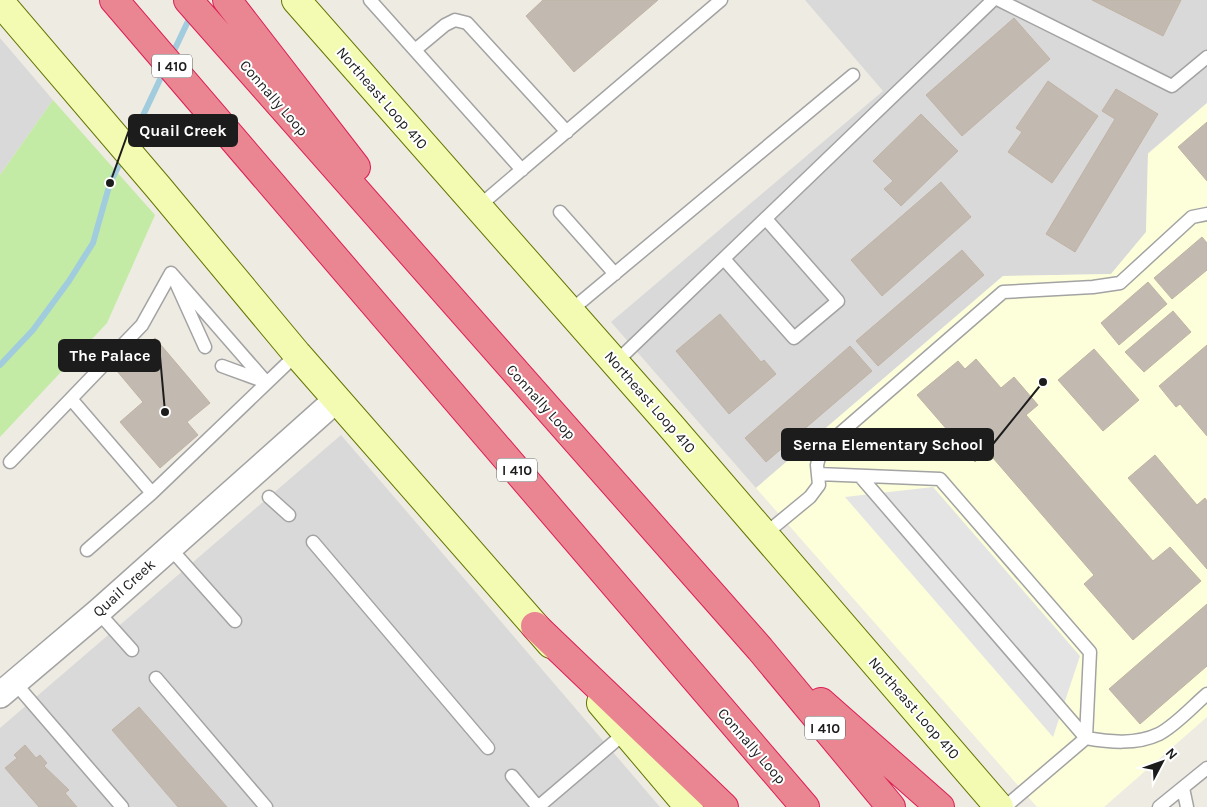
<svg xmlns="http://www.w3.org/2000/svg" width="1207" height="807" font-family="Karla,sans-serif">
<rect width="100%" height="100%" fill="#eeebe2"/>
<path fill="#dad9d9" d="M805,0H1207V103L1148,153L1146,232L1111,274L1003,276L756,488L611,322L883,91Z
M0,38L53,100L0,175Z
M341,435L660,807H0V728Z"/>
<path fill="#fdffda" d="M1207,103V717L1104,807H1037L756,488L1003,276L1111,274L1146,232L1148,154Z"/>
<path fill="#c3eba5" d="M53,100L155,215L107,323L0,437V175Z"/>
<path fill="#e4e4e4" d="M933,487L1080,656L1053,737L845,497Z"/>
<g fill="none" stroke-linecap="round" stroke-linejoin="round">
<path stroke="#a0ccde" stroke-width="6" d="M171,57L191,15
M130,143L164,71
M0,365L33,330L69,281L93,243L110,183L123,157"/>
</g>
<path fill="#c2bab1" stroke="#c0b2a4" d="M658,0L574,72L526,16L543,0Z
M1092,0H1181L1163,36Z
M1014,18L1050,59L962,136L926,95Z
M1048,81L1098,116L1052,183L1008,152L1022,132L1016,128Z
M1116,89L1158,114L1075,252L1046,234L1115,119L1102,111Z
M921,114L958,151L901,206L884,189L893,181L873,161Z
M1207,122V181L1178,147Z
M941,182L971,217L882,296L851,260Z
M1202,237L1207,243V270L1172,299L1154,278Z
M962,250L984,275L878,366L856,341Z
M1148,282L1167,304L1119,345L1101,323Z
M1173,311L1191,332L1144,372L1125,352Z
M720,314L761,362L764,360L776,374L729,414L676,351Z
M155,338L210,403L187,422L198,435L160,468L120,422L143,402L117,371Z
M1207,345V436L1180,404L1176,407L1159,386Z
M850,346L872,371L766,462L745,438Z
M1094,349L1139,400L1103,431L1058,380Z
M976,359L1001,388L1014,377L1038,405L1026,415L1153,561L1170,547L1201,581L1133,640L1084,584L1094,575L987,451L975,462L917,395L958,361L965,369Z
M1155,455L1197,505L1205,498L1207,501V569L1128,478Z
M1207,604V666L1140,724L1109,689Z
M139,707L227,807H178L112,730Z
M25,745L36,758L40,755L47,763L44,766L69,790L65,793L77,807H39L5,768L17,758L14,755Z"/>
<g fill="none" stroke-linecap="round" stroke-linejoin="round">
<g stroke="#a3a3a3" stroke-width="15">
<path id="service" d="M370,0L522,170
M999,0L1172,86L1207,57
M415,50L445,25L455,20L467,23L567,132
M478,207L721,0
M560,212L615,274
M724,259L794,338L838,301L766,219
M177,285L205,347
M570,311L853,75
M616,362L993,0
M222,366L263,381
M71,399L152,493L87,550
M10,462L142,325L171,273L266,382
M818,474L940,479L1090,652L1086,738L1005,807
M860,476L1086,738C1109,742 1136,745 1159,734C1175,726 1193,706 1207,694
M152,493L297,354
M269,497L289,515
M765,534L810,497L819,485L817,465L821,450L1003,292L1093,287L1120,283L1192,217L1207,214
M313,542L488,748
M170,548L235,621
M98,612L132,650
M156,678L266,807
M15,683L122,807
M512,776L538,807
M1183,788L1187,807
M538,807L626,732
M1159,807L1207,768"/>
</g>
<g stroke="#a3a3a3" stroke-width="28">
<path id="minor" d="M0,695L98,612L337,399"/>
</g>
<g stroke="#627501" stroke-width="30">
<path id="secondary" d="M296,0L670,425L999,807
M0,2L158,187L297,354L551,644
M601,703L689,807"/>
</g>
<g stroke="#dd1e54" stroke-width="30">
<path id="motorway" d="M114,0L805,807
M188,0L760,649L891,807
M227,0L356,167
M535,626L724,807
M821,702L940,807"/>
</g>
<use href="#service" stroke="#fff" stroke-width="12"/>
<use href="#minor" stroke="#fff" stroke-width="25"/>
<use href="#secondary" stroke="#f3fbb2" stroke-width="28"/>
<use href="#motorway" stroke="#e98692" stroke-width="28"/>
</g>
<g text-anchor="middle" stroke-width="4" stroke-linejoin="round" paint-order="stroke">
<g fill="#fff" stroke="#606060" stroke-width="1">
<rect x="152" y="54.5" width="40" height="23" rx="4"/>
<rect x="497" y="458.5" width="40" height="23" rx="4"/>
<rect x="805" y="716.5" width="40" height="23" rx="4"/>
</g>
<g font-size="14" font-weight="bold" fill="#1c1c1c">
<text x="172" y="71">I 410</text>
<text x="517" y="475">I 410</text>
<text x="825" y="733">I 410</text>
</g>
<g font-size="15" fill="#1c1c1c" stroke="#fff">
<text transform="translate(274 98) rotate(49)" y="5">Connally Loop</text>
<text transform="translate(382 98) rotate(49)" y="5">Northeast Loop 410</text>
<text transform="translate(541 402) rotate(48)" y="5">Connally Loop</text>
<text transform="translate(650 402) rotate(49)" y="5">Northeast Loop 410</text>
<text transform="translate(124 588) rotate(-42)" y="5">Quail Creek</text>
<text transform="translate(914 708) rotate(49)" y="5">Northeast Loop 410</text>
<text transform="translate(752 746) rotate(49)" y="5">Connally Loop</text>
</g>
</g>
<path fill="none" stroke="#1c1c1c" stroke-width="2" d="M110 183L129 130M165 412L160 356M1043 382L993 444"/>
<g fill="#1c1c1c" stroke="#fff" stroke-width="2">
<circle cx="110" cy="183" r="5"/>
<circle cx="165" cy="412" r="5"/>
<circle cx="1043" cy="382" r="5"/>
</g>
<g fill="#1c1c1c" stroke="#1c1c1c" stroke-width="2">
<rect x="129" y="115" width="108" height="31" rx="5"/>
<rect x="59" y="340" width="101" height="31" rx="5"/>
<rect x="782" y="429" width="211" height="31" rx="5"/>
</g>
<g font-size="16" text-anchor="middle" font-weight="bold" fill="#fff">
<text x="183" y="136">Quail Creek</text>
<text x="110" y="361">The Palace</text>
<text x="888" y="450">Serna Elementary School</text>
</g>
<g transform="translate(1162 762) rotate(49)" stroke="#ffffff" stroke-width="4" paint-order="stroke">
<path d="M0-4L9 19L0 12L-9 19Z" fill="#1c1c1c"/>
<text y="-8" font-size="14" font-weight="bold" text-anchor="middle" fill="#1c1c1c">N</text>
</g>
</svg>
